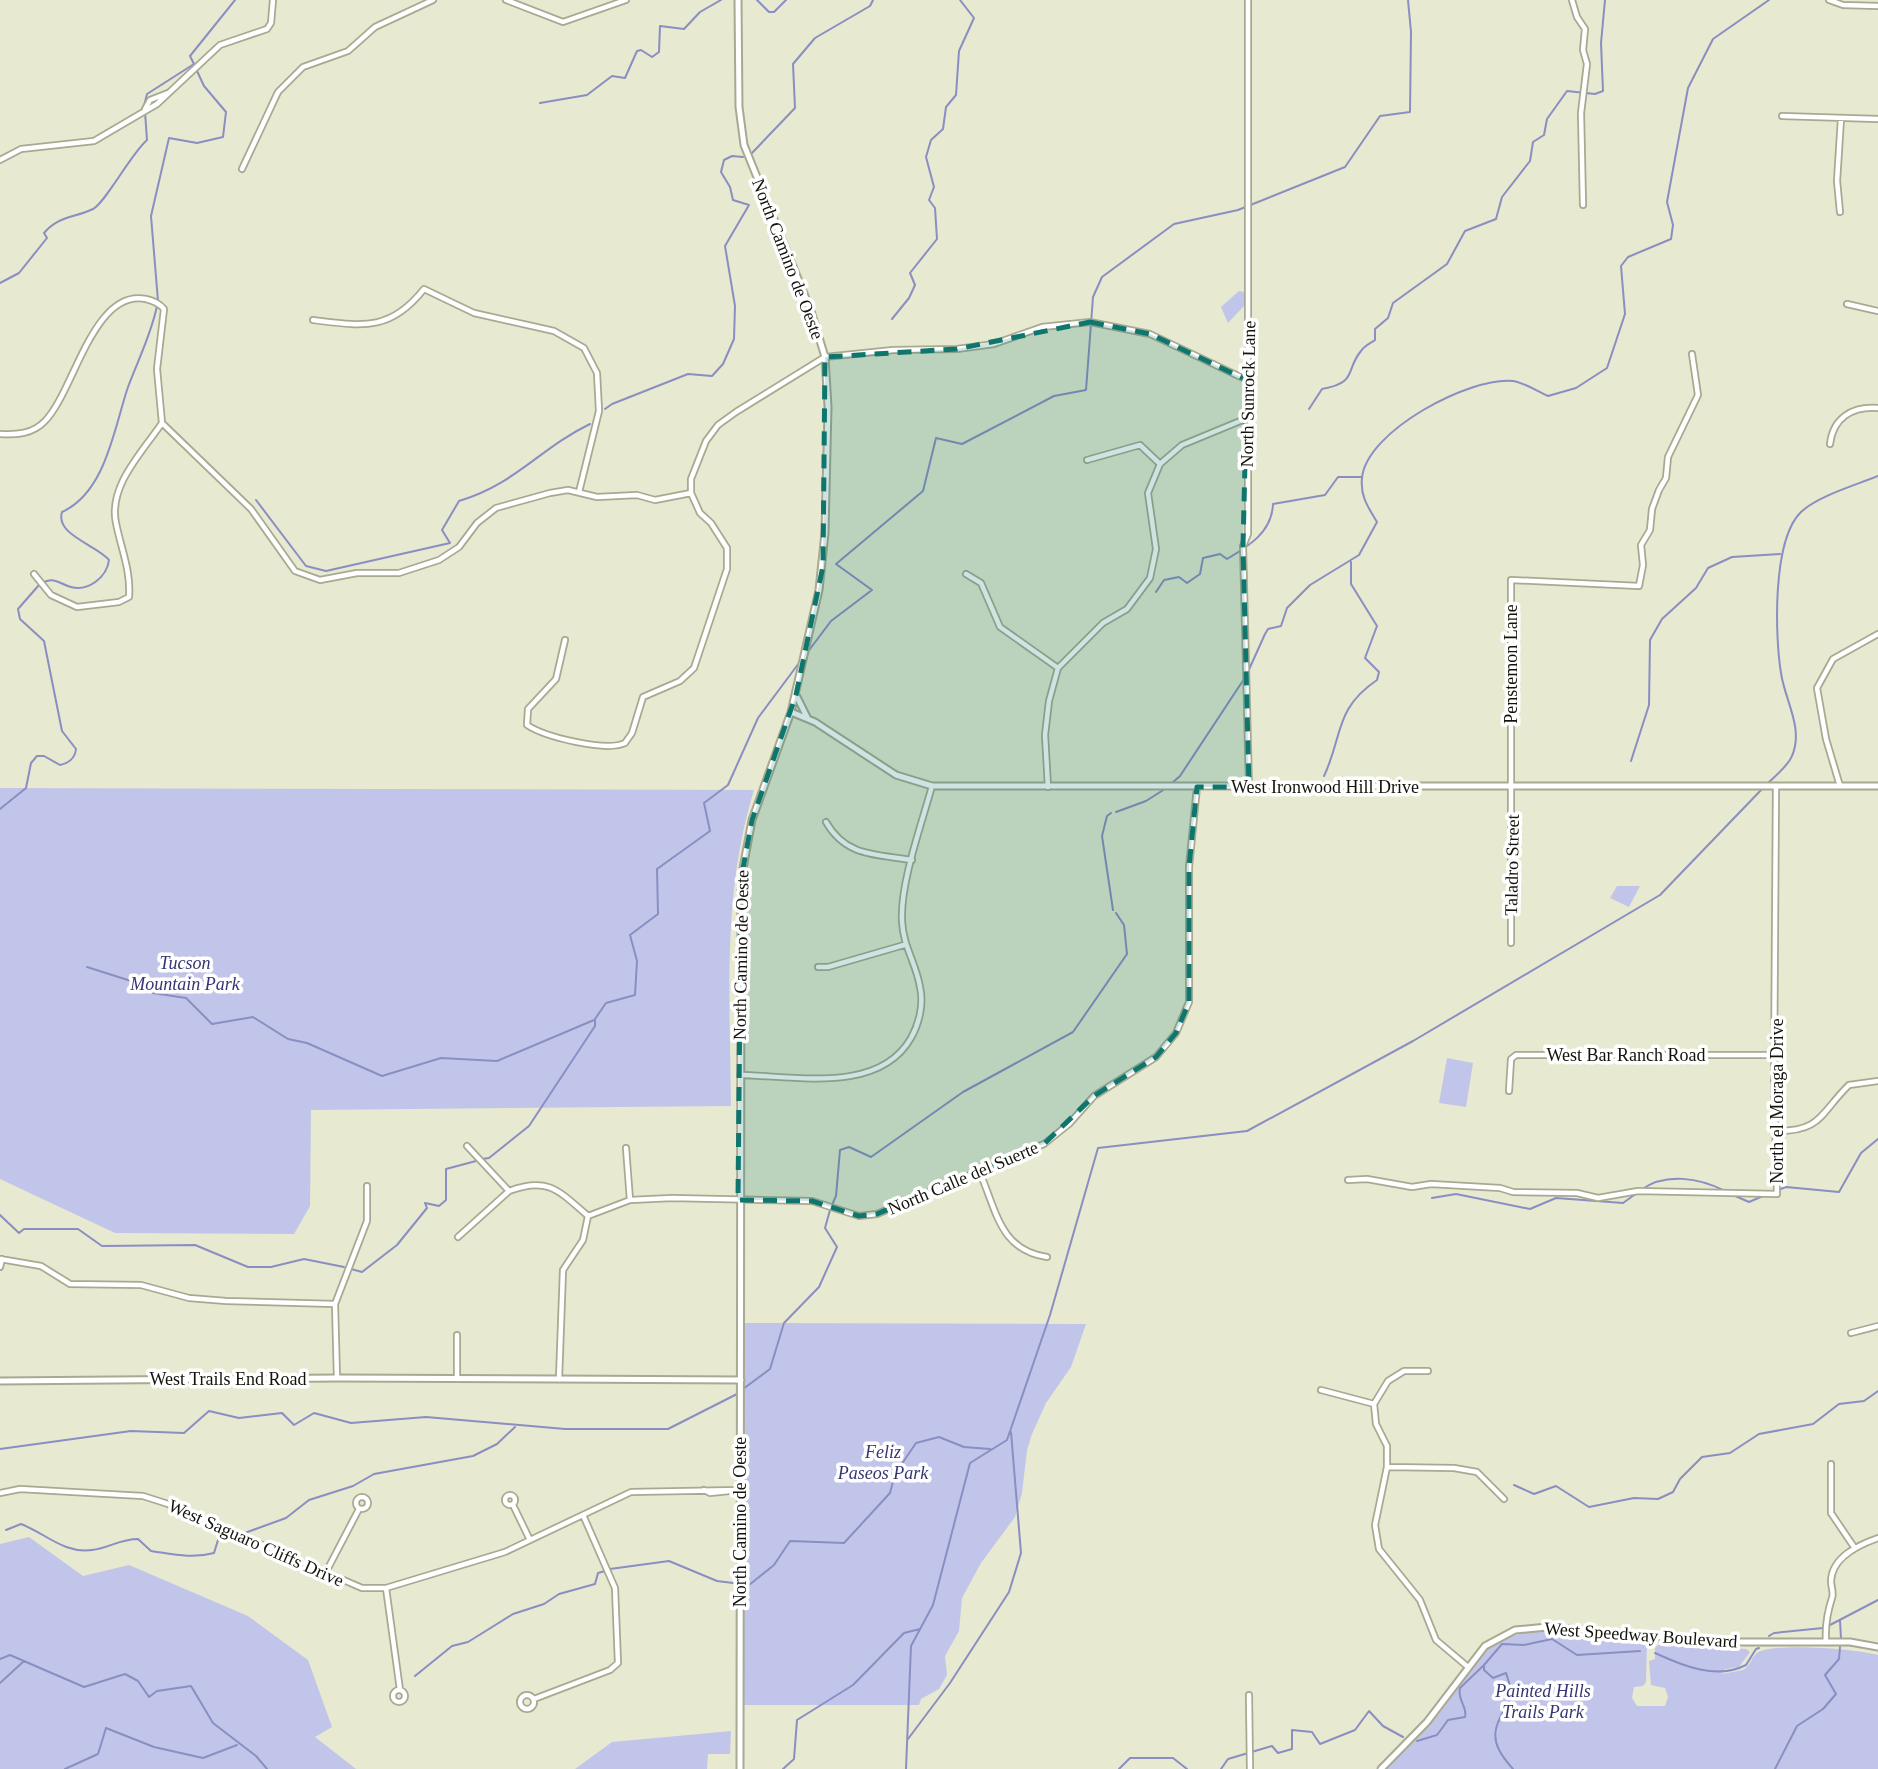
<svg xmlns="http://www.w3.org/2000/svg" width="1878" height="1769" font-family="'Times New Roman',serif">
<rect width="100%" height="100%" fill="#e7e9d0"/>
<path fill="#c2c5ea" d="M1239,291L1244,292V306L1228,323L1221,307Z
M0,788L754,790C722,893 730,1000 731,1106L311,1110L310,1206L294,1234L115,1233L0,1179Z
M1617,886H1640L1629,907L1610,898Z
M1447,1058L1473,1063L1466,1107L1439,1103Z
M744,1323L1086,1324L1071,1367L1046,1403L1032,1434L1027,1450L1022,1493L1015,1517L981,1563L962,1598L959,1631L945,1656L947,1675L939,1689L921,1699L919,1705H744Z
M29,1537L83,1576L129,1565L248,1616L308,1660L332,1727L315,1737L356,1769H0V1544Z
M1533,1631L1647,1642L1646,1682L1643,1686L1634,1687L1632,1698L1637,1706H1665L1668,1697L1665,1688L1651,1685L1649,1661L1655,1659V1648L1658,1645L1746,1649L1750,1652L1739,1667L1725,1669L1722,1674L1743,1670C1750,1666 1751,1658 1757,1653C1773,1642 1857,1649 1878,1655V1769H1386L1438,1715L1488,1648L1507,1637Z
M731,1731L730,1754H708L707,1769H575L612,1742Z"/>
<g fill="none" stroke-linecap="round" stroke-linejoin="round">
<path stroke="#8a8ec1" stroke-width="2" d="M757,0L769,12H774L786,0
M195,66L190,56L235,0
M540,103L587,95L612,76L625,78L637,51L641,50L652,57L659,52L660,26L684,29L700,12L721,0
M144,106L147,94L194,64
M752,153L795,108L793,64L815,38L870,6L873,0
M0,283L19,273L47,238L44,233C58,216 74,218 93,209C106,202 130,155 147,140L145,112
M158,301L151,216L169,138L197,143L223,137L226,112L204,86L197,71
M892,319L909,298L915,285L910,273L937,239L935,208L929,200L934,187L926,157L931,140L943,129L946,107L956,95L959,51L974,18L960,0
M605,409L612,404L688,374L712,376L723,364L734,339L735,306L725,246L749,205L733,200L730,187L721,172L724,160L732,156L743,157
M1309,409L1322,389C1358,383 1345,370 1361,351C1364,346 1371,343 1375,340V329L1388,318L1393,303L1447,264L1465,231L1496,219L1502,197L1530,161L1533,142L1544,135L1547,119L1567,91L1595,94L1603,91L1601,43L1605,0
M256,500L306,566L326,571L450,543L442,530L459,501C516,484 540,448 590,424
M44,582C55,577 60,584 71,587C88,592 107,577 109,560C97,545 55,535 62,512C106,492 114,428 128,387C138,360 151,335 157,306
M1156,592L1164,580L1179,577L1187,583L1200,574L1203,558L1220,554L1227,559C1249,546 1272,532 1273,504L1325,495L1338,477H1362
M807,653L831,621L872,590L836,564L923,491L936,438L962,444L1054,396L1086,390L1093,297L1102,277L1174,224L1238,210L1345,167L1380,116L1410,112L1411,32L1408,0
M1247,674L1265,634L1268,629L1281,626L1287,608L1310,585L1359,555L1377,522C1368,507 1360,496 1362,478C1366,431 1471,376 1513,381C1525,383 1537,391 1548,396L1576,388L1607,368L1625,314L1621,266L1628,257L1671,239L1673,225L1667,202L1688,88L1713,39L1769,0
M1631,761L1649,705L1650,640L1662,619L1696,588L1708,568L1732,557L1780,554
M1324,776C1343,736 1334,709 1377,680L1379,672L1365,658L1377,626L1351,584V562
M1172,783L1180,776L1244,679
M1767,784C1775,776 1788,766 1792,756C1804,728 1785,701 1781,673C1775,636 1772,540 1801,512C1818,496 1856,485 1878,476
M0,809L26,788L31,763L37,756H44L60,765C69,763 75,759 76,749L62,731L44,641L20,619L18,609L39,585
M1116,812L1146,801L1168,787
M1111,813L1107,816L1102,836L1113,910
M87,967L131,981L147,980L153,985V993L186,998L212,1024L253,1017L288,1039L307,1043L382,1076L441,1058L497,1061L594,1020
M482,1159L489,1158L529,1126L595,1026V1019L606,1003L635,995L637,961L630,935L658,914L657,869L710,831L704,803L728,785L758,718L799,663
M1641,1190C1665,1172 1700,1178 1725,1191
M1778,1190L1786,1187L1839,1192L1861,1153L1878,1139
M1733,1195L1749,1202L1763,1196
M1432,1198L1456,1194L1530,1209L1556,1198L1623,1203L1637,1193
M832,1205L836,1196L840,1150L849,1147L871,1157L963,1092L1073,1032L1127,954L1124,925L1116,913
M0,1215L19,1233L24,1229H78L102,1246L195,1245L248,1267H271L304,1259L344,1267
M351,1269L362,1272L397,1245L427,1208L425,1203L439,1206L446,1200V1169L476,1161
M743,1389L770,1369L784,1323L819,1287L837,1247L825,1228L830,1210
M0,1449L131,1431L184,1433L209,1411L239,1418L282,1413L294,1425L314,1413L351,1423L426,1417L565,1429H668L739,1393
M1514,1485L1534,1494L1556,1486L1589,1507L1634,1498L1658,1499L1673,1492L1680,1479L1702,1457L1730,1453L1759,1434L1813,1424L1839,1404L1864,1401L1878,1391
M6,1530L21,1524C45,1533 64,1554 92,1550C109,1548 120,1539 138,1539L151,1551C172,1554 192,1559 214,1553L218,1540L237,1536
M242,1534L286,1518L309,1500L353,1486L374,1474L473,1456L497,1444L515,1427
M610,1569L669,1561L717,1581L749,1585L774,1565L790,1541L844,1543L890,1493L895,1474L916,1443L939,1437L964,1447L990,1449
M1840,1620L1841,1639
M1830,1625L1878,1600
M1769,1636L1774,1633L1823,1628
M1655,1653C1683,1666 1717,1680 1746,1665L1756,1649L1759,1648
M0,1659L10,1655L84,1687L125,1674L138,1681L149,1697L157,1691L191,1686L213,1723L256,1756L267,1769
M415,1676L452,1646L468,1642L513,1614L544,1604L559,1594L595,1584L598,1573L605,1571
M0,1683L24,1661
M908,1739L950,1683L1009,1592L1021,1553L1011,1432
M1417,1741L1437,1735L1448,1720L1465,1717C1468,1708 1457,1700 1460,1688L1484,1665
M65,1769L98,1754L106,1728L154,1747L203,1758L237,1745
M783,1769L794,1759L797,1720L853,1685L904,1633L920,1629
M906,1769L911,1646L933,1605L970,1463L1007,1440L1050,1315L1098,1148L1247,1131L1413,1041L1660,895L1763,788
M1119,1769L1130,1758H1173L1187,1769
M1221,1769L1228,1759L1272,1746L1278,1753L1292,1749V1730L1312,1732L1320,1744L1355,1730L1369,1711L1383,1726L1403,1737
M1513,1769C1486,1739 1493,1728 1513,1695L1506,1673L1493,1678L1484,1670V1665L1502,1644L1524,1645L1552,1639L1577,1655L1640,1651
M1775,1769L1797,1726L1823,1709L1836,1694L1825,1675L1839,1659L1840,1647"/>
<g stroke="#a8a991" stroke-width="8">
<path id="minor" d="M506,0L563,22L626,0
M1248,0V534L1243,546L1249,787
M1572,0L1577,17L1585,29L1583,50L1587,64L1581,113L1583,205
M1829,0L1843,5L1878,6
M145,109L150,100L168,93
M1782,116L1878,119
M0,160L21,149L94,141L157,104L220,45L267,29L271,23L273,0
M242,169L278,92L303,67L348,51L375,27L433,0
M1840,212L1837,181L1841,119
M1847,304L1878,311
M313,320C362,326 390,332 424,289L474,313L554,331L584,348L597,373L599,411L579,492
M0,434C16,435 33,434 45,421C74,392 93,288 146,299C154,301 159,303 164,309L157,369L162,423L251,509L295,571L320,580L357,573H399L439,560L459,547L477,523L496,508L550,493L568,490L597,497L637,495L655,500L691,493
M1830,444C1833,418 1852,406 1878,408
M1087,460L1140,445L1160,464L1182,445L1245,419
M34,574L51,595L77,607L119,602L129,597C131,570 121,549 116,523C108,486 143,451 162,423
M966,574L981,583L1000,627L1058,668
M565,640L556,679L528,709L527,725C545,737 606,752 625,743L632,733L643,697L680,681L694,668L727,569V548L711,523L700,513L691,493V479L706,441L718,425L736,412L825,357L893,350L957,349L994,344L1042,327L1090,322L1150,334L1247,380
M1840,786L1826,739L1817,688L1833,659L1878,634
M1048,787L1045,735L1049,701L1058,668L1103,623L1127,609L1150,578L1156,549L1148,493L1160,464
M826,822C846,857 876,854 912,860
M1511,943V580L1639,586L1643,565L1641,545L1650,530L1652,509L1659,490L1666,478L1668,457L1698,395L1692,354
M818,967H828L904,945
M740,1075C796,1076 879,1094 911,1038C919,1024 924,1004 920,987C916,963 903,946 902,921C900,883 922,823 932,786
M1509,1091L1511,1059L1516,1055H1774
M1775,1131C1822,1132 1820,1113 1849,1085L1878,1081
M467,1146L509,1191C548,1176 559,1191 588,1216
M626,1148L630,1200
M980,1173C997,1212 1000,1250 1047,1257
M1348,1180L1367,1179L1412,1187L1431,1184L1500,1188L1513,1192L1577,1193L1598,1198L1638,1191L1777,1194L1774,1079L1776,786
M458,1237L509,1191
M0,1259L41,1266L70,1284L141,1285L189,1298L226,1301L335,1304
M0,1267L2,1259
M1851,1333L1878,1326
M1428,1371H1404L1388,1381L1374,1404L1376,1424L1387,1446V1467L1375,1525L1379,1549L1420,1600L1436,1640L1468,1667
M337,1378L335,1304L367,1221V1186
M457,1379V1335
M559,1379L563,1270L583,1240L588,1216L630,1200L672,1198L812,1201L859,1216L877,1214L1044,1144L1069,1124L1094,1096L1156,1057L1176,1033L1189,1002V867L1197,787
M1321,1390L1374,1404
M1831,1464V1513L1854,1547
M1387,1467L1454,1468L1477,1472L1504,1499
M704,1490L710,1493L739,1490
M0,1493L20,1489L143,1496L168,1504L362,1588H386L505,1552L631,1492L740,1490
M505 1500a5 5 0 1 1 10 0a5 5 0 1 1-10 0Z
M356 1503a6 6 0 1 1 12 0a6 6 0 1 1-12 0Z
M513,1505L530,1540
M325,1574L359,1509
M386,1588L400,1690
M1826,1642C1825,1626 1827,1613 1832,1598C1834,1593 1831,1587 1831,1581C1832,1557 1858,1545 1878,1538
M393 1696a6 6 0 1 1 12 0a6 6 0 1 1-12 0Z
M520 1702a7 7 0 1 1 14 0a7 7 0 1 1-14 0Z
M1249,1695L1250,1769
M534,1699L610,1670L618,1663L615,1588L583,1515"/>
</g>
<g stroke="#a8a991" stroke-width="9">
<path id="tertiary" d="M738,0L739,107L744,145L811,311L825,357L828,407L825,533L819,590L791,712L752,820L741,879L740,1769
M796,695L807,717
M791,712L815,722L896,775L932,786H1878
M0,1381L337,1378L741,1380"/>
</g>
<g stroke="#a8a991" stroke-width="9">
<path id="secondary" d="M1381,1769L1427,1722L1485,1646L1515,1630L1547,1627L1721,1642H1850L1878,1647"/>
</g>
<use href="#minor" stroke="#fff" stroke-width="4.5"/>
<use href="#tertiary" stroke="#fff" stroke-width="5"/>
<use href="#secondary" stroke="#fff" stroke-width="5"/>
</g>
<path fill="#0f766e" fill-opacity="0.2" stroke="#0f766e" stroke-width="5" stroke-dasharray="14 9" stroke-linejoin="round" d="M1090,322L1150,334L1247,380L1243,546L1249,787H1197L1189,867V1002L1176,1033L1156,1057L1094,1096L1044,1144L877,1214L859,1216L812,1201L738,1200L741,879L752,820L796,695L823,566L825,357L957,349Z"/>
<g text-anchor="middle" stroke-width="7" stroke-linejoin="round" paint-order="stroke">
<g font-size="18" fill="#12130a" stroke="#fff">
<text transform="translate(788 259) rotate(69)" y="6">North Camino de Oeste</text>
<text transform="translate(1248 394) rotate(-89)" y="6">North Sunrock Lane</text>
<text transform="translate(1511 664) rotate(-90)" y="6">Penstemon Lane</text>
<text x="1325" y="793">West Ironwood Hill Drive</text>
<text transform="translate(1512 865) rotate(-89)" y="6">Taladro Street</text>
<text transform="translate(741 955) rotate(-89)" y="6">North Camino de Oeste</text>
<text x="1626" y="1061">West Bar Ranch Road</text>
<text transform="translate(1777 1101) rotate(-90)" y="6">North el Moraga Drive</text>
<text transform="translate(963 1178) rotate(-23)" y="6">North Calle del Suerte</text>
<text x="228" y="1385">West Trails End Road</text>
<text transform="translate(740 1522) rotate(-90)" y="6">North Camino de Oeste</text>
<text transform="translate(256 1543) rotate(24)" y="6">West Saguaro Cliffs Drive</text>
<text transform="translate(1641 1635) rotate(4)" y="6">West Speedway Boulevard</text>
</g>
<g font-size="18" font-style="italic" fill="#363574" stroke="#fff">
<text x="185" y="969">Tucson<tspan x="185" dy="21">Mountain Park</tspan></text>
<text x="883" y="1458">Feliz<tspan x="883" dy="21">Paseos Park</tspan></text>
<text x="1543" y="1697">Painted Hills<tspan x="1543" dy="21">Trails Park</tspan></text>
</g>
</g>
</svg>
